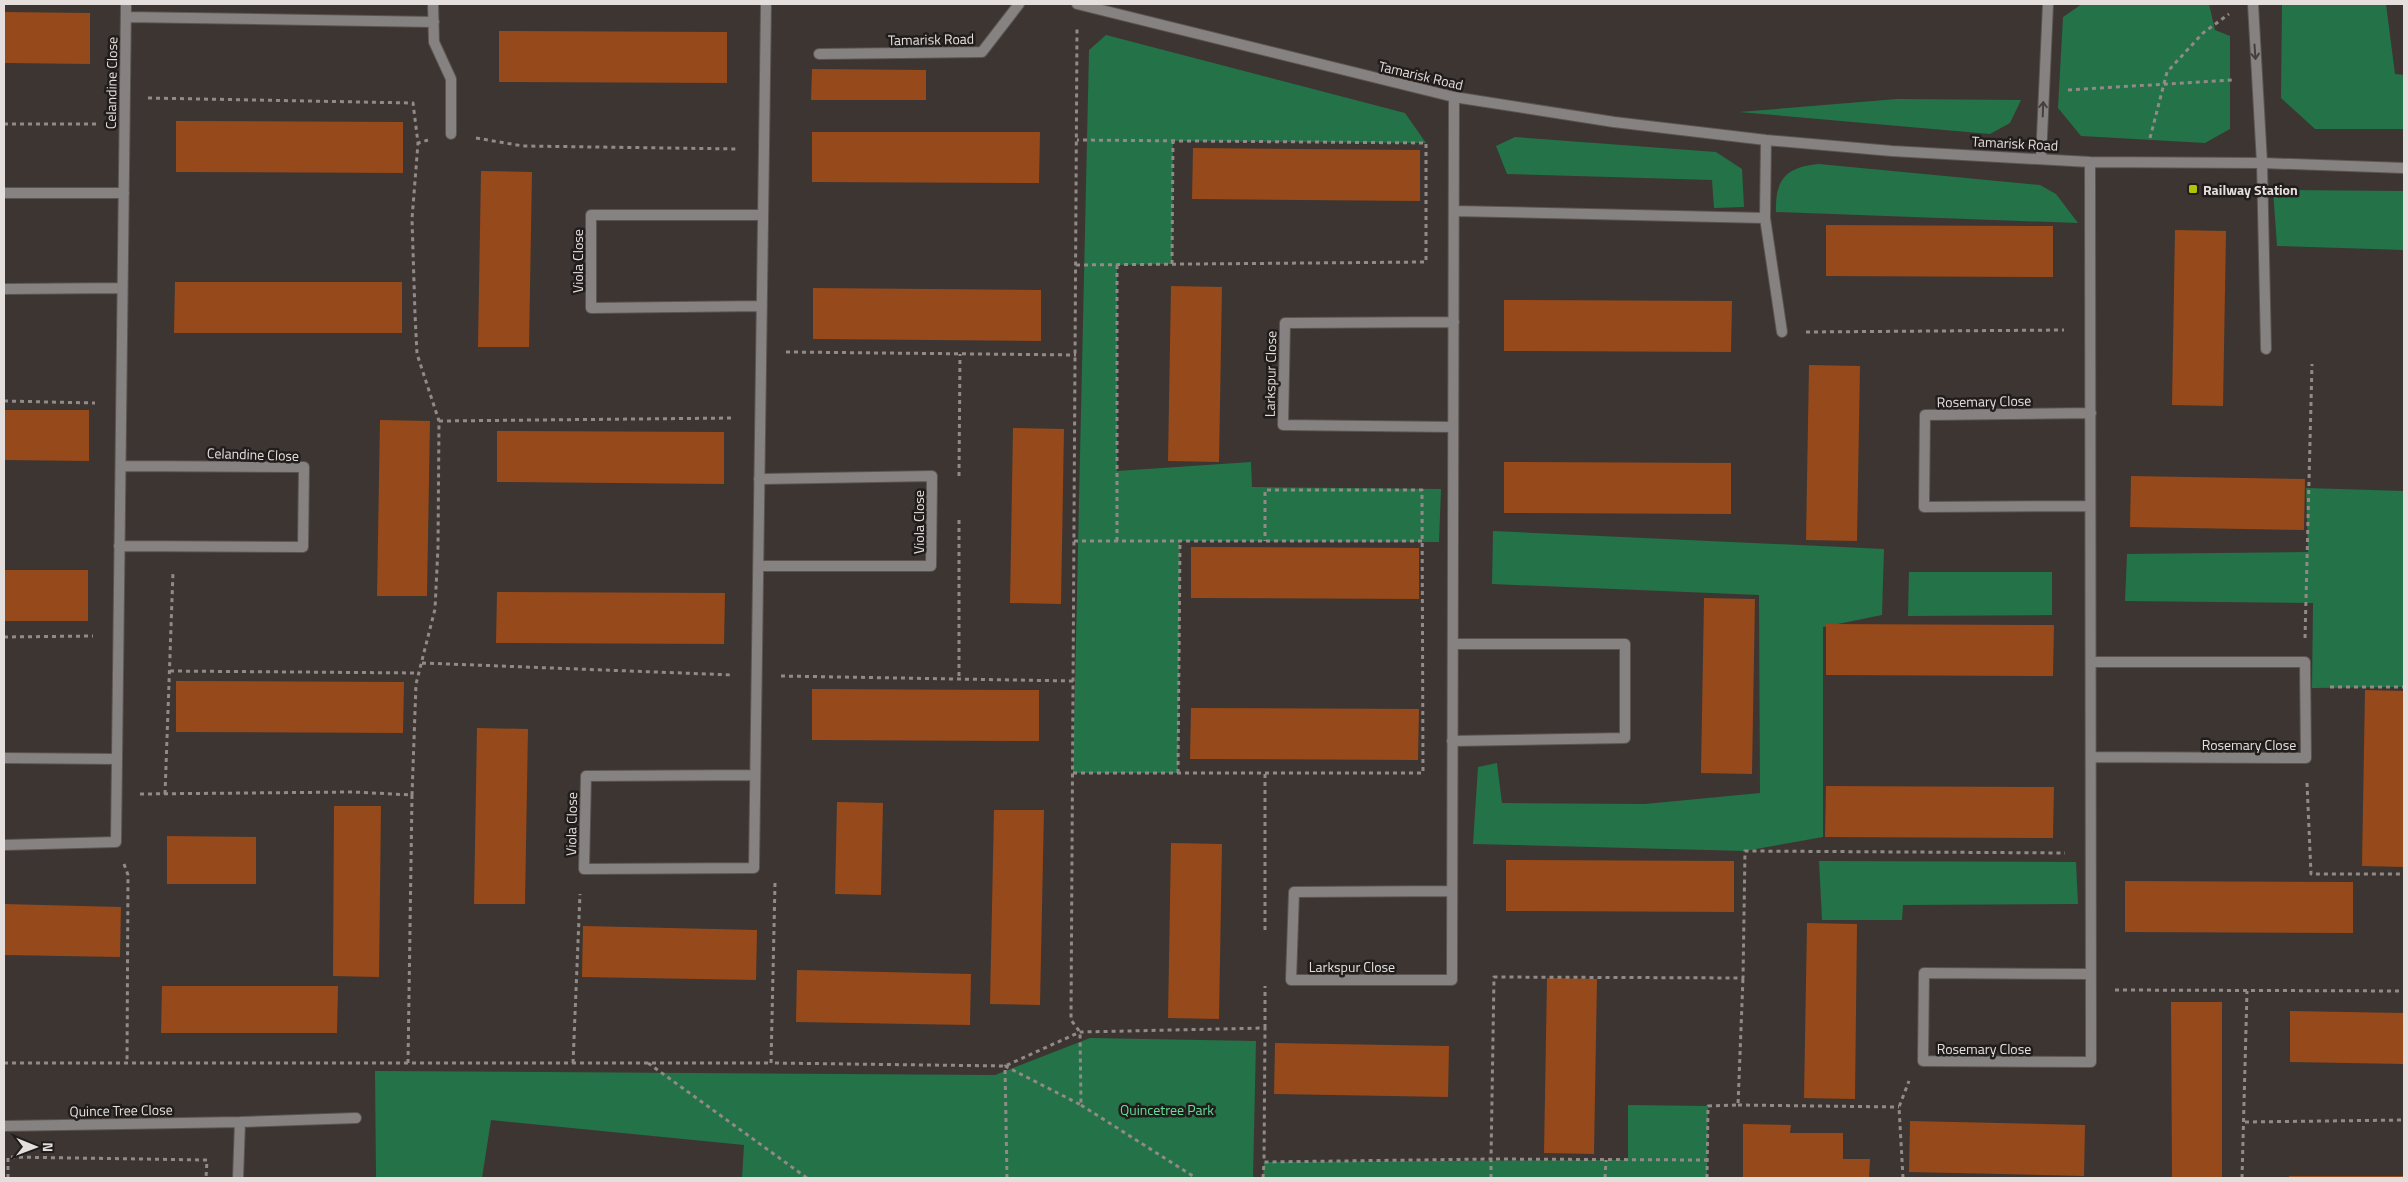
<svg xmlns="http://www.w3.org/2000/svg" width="2408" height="1182" font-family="'Titillium Web',sans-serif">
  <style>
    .green { fill: #247248 }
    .building { fill: #96491a }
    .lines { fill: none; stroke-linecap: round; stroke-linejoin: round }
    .service-casing { stroke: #5b5450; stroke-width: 12 }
    .minor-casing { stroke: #5b5450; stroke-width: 12 }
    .path { stroke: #918a87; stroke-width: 3; stroke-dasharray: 4 4; stroke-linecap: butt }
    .service { stroke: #878282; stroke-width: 10 }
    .minor { stroke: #878282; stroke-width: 10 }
    .oneway { stroke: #454040 }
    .poi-dot { fill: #b0c501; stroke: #211d1c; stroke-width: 2 }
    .labels { text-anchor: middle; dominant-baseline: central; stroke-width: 5; stroke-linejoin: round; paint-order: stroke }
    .street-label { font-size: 14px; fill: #e4dfdc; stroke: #211d1c }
    .poi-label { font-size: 14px; font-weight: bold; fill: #e4dfdc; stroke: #211d1c; text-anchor: start }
    .park-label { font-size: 14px; fill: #65df9a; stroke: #211d1c }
  </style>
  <rect width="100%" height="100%" fill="#3d3531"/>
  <!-- green -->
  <path class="green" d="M2082,4H2209L2215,30L2230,36V129L2205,143L2081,136L2058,108L2063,17Z
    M2282,4H2386L2395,74L2404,75V129H2315L2281,98Z
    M1106,35L1405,113L1426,143L1173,141L1172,264L1117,265V471L1251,462L1252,487L1441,489L1439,542L1180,541L1178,773H1073L1089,50Z
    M1897,99L2021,100L2010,123L1990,134L1739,112Z
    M1515,137L1716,152L1742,169L1744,207L1714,208L1712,180L1507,174L1496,146Z
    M1819,164L2040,185L2056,194L2078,223L1776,212C1775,178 1787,167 1819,164Z
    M2273,190L2404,191V250L2277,246Z
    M2306,488L2404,491V687L2312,688L2313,603L2125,601L2127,554L2308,552Z
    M1493,531L1884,549L1882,615L1823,627V837L1745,851L1473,844L1478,767L1497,763L1502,803L1645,804L1760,793L1759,595L1492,584Z
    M1909,572H2052V615L1908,616Z
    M1819,861L2076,862L2078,904L1903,905L1902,920H1822Z
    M1090,1038L1256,1041L1253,1178H742L744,1145L491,1120L482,1178H376L375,1071L995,1075Z
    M1628,1105L1708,1106L1707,1178H1263L1264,1162L1628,1160Z"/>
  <!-- building -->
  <path class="building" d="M4,12L90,13V64L4,63Z
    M499,31L727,32V83L499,82Z
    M812,69L926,70V100H811Z
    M176,121L403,122V173L176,172Z
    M812,132H1040L1039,183L812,182Z
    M1193,148L1420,150V201L1192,199Z
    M481,171L532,172L529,347H478Z
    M1826,225L2053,226V277L1826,276Z
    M2175,230L2226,231L2223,406L2172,405Z
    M175,282H402V333H174Z
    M1171,286L1222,287L1219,462L1168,461Z
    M813,288L1041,290V341L813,339Z
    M1504,300L1732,301L1731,352L1504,351Z
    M1809,365L1860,366L1857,541L1806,540Z
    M4,410H89V461L4,460Z
    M380,420L430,421L427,596H377Z
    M1013,428L1064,429L1061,604L1010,603Z
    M497,431L724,432V484L497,482Z
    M1504,462L1731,463V514L1504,513Z
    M2131,476L2305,479L2304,530L2130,527Z
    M1191,547L1419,548V599L1191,598Z
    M4,570H88V621H4Z
    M497,592L725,593L724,644L496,643Z
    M1704,598L1755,599L1752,774L1701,773Z
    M1826,624L2054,625L2053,676L1826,675Z
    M176,681L404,682L403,733L176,732Z
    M812,689L1039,690V741L812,740Z
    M2365,690L2404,691V867L2362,866Z
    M1191,708L1419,709L1418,760L1190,759Z
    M477,728L528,729L525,904H474Z
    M1826,786L2054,787L2053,838L1825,837Z
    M837,802L883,803L881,895L835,894Z
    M334,806H381L379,977L333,976Z
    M994,810H1044L1040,1005L990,1004Z
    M167,836L256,837V884H167Z
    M1171,843L1222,844L1219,1019L1168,1018Z
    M1506,860L1734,861V912L1506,911Z
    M2125,881L2353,882V933L2125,932Z
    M4,904L121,907L120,957L4,955Z
    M1807,923L1857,924L1855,1099L1804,1098Z
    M583,926L757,930L756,980L582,977Z
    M797,970L971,974L970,1025L796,1022Z
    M1547,978L1597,979L1594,1154L1544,1153Z
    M162,986H338L337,1033H161Z
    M2171,1002H2222V1178H2172Z
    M2290,1011L2404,1013V1064L2290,1062Z
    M1275,1043L1449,1046L1448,1097L1274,1094Z
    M1910,1121L2085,1125L2084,1176L1909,1172Z
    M1743,1124L1791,1125L1790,1133H1843V1159H1870L1869,1178H1743Z
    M2289,1176H2404V1178H2289Z"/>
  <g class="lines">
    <defs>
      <path id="service" d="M2253,4L2262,163
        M2041,158L2048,4"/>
      <path id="minor" d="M433,4L434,42L451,79V134
        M1077,4L1454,97L1614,122L1766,140L1892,151L2090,162L2262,163L2404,168
        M126,17L434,22
        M819,54L982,52L1019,4
        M1766,140L1765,218L1782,332
        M2090,162L2091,1062L1923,1061L1924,973L2091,974
        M2262,163L2266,349
        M4,193H124
        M1454,211L1765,218
        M4,289L122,288
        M762,306L591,308V215H763
        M1453,427L1283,425L1285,323L1454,322
        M2090,506L1924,507L1925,415L2091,413
        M119,546L303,547L304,467L121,466
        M758,566H931L932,476L759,479
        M2091,662H2305L2306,758L2091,757
        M1452,741L1625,738V644H1453
        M4,758L117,759
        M755,775L586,776L584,869L754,868L766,4
        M4,845L116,842L126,4
        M1452,891L1294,892L1291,980H1452C1453,685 1454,391 1454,97
        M240,1122L356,1118
        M4,1126L240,1122L238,1178"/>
    </defs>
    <!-- service casing -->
    <use href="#service" class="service-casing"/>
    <!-- minor casing -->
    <use href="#minor" class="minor-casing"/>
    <!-- path -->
    <path class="path" d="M2068,90L2232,80
      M148,98L413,103L418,143L428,140
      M4,124H99
      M476,138L523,146L739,149
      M2150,138L2167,72L2203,33L2229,14
      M1172,264L1173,141
      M1076,265L1426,262V143L1077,140
      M1806,332L2064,330
      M786,352L1076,355
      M4,401L95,403
      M439,421L735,418
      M959,476L960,354
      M959,520V679
      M1074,541H1422
      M1117,541V265
      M4,637L93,636
      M2305,638L2312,364
      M422,663L733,675
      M170,671L419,673
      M781,676L1073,681
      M2330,687H2404
      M1073,773H1423L1422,490H1265V541
      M1178,773L1180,541
      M2307,783L2311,874H2404
      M140,794L353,792L412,795L416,684L435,609L438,547L439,421L417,354L415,314L412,219L418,143
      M165,794L173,572
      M124,864L128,875L127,1063
      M775,883L771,1063L1005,1066L1080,1032L1265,1028L1264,1162L1491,1159L1494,977L1743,978L1745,851L2065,853
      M1265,930V773
      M2115,990L2404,991
      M1265,1028V986
      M4,1063H771
      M408,1063L412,795
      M573,1063L580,894
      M648,1063L807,1178
      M1081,1105L1196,1178
      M1738,1105L1899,1107
      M2245,1122L2404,1120
      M8,1178V1157L207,1160L206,1178
      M1007,1178L1005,1066L1081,1105L1080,1032L1071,1020L1077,29
      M1263,1178L1264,1162
      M1491,1178V1159L1707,1160
      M1605,1178L1606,1160
      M1707,1178L1708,1106L1738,1105L1743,978
      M1903,1178L1899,1107L1909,1081
      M2242,1178L2247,991"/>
    <!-- service -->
    <use href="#service" class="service"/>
    <!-- minor -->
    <use href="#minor" class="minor"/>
  </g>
  <!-- one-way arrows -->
  <defs><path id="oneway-shaft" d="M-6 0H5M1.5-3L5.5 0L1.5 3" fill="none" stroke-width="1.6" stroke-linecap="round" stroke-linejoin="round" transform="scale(1.25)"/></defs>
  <g class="oneway">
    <use href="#oneway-shaft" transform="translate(2255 52) rotate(86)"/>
    <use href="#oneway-shaft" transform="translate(2043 109) rotate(-88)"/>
  </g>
  <!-- markers -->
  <rect class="poi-dot" x="2188" y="184" width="10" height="10" rx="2.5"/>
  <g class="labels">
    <!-- street labels -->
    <g class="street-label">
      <text transform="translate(931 39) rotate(-1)">Tamarisk Road</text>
      <text transform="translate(1421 75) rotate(13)">Tamarisk Road</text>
      <text transform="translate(111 83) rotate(-89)">Celandine Close</text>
      <text transform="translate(2015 143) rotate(3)">Tamarisk Road</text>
      <text transform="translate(577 261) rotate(-90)">Viola Close</text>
      <text transform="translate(1270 374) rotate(-89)">Larkspur Close</text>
      <text transform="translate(1984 401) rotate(-1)">Rosemary Close</text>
      <text transform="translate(253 454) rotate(2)">Celandine Close</text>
      <text transform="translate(918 522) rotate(-90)">Viola Close</text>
      <text x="2249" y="744">Rosemary Close</text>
      <text transform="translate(571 824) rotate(-89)">Viola Close</text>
      <text x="1352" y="966">Larkspur Close</text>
      <text x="1984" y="1048">Rosemary Close</text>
      <text transform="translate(121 1110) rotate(-1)">Quince Tree Close</text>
    </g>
    <!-- poi labels -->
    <g class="poi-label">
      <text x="2203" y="189">Railway Station</text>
    </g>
    <!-- park labels -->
    <g class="park-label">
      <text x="1167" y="1109">Quincetree Park</text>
    </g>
  </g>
  <!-- border -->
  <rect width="2408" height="1182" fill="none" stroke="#e4dfdc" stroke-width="10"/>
  <!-- north arrow -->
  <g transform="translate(35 1147) rotate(91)" stroke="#211d1c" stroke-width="4" paint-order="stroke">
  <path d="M0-4L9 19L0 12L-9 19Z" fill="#e4dfdc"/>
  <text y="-8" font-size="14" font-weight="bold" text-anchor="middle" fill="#e4dfdc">N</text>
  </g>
</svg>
